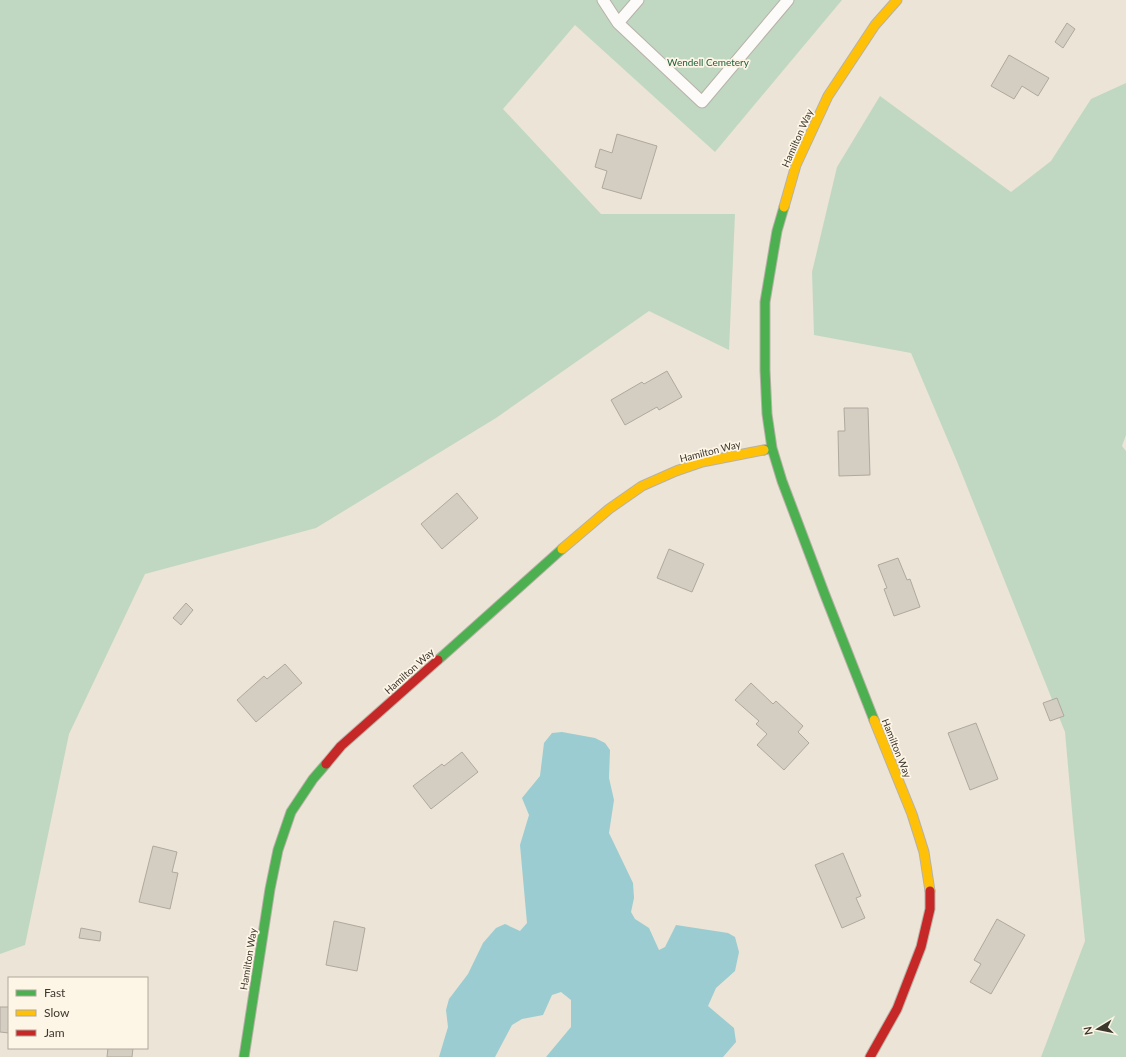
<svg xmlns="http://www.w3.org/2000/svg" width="1126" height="1057" font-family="Lato,sans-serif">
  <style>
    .green { fill: #c0d8c1 }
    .water { fill: #9accd1 }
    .building { fill: #d4cdc2; stroke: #afa89d }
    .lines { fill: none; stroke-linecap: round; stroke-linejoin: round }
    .lane-casing { stroke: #b7b1a7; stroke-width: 13 }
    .fast-casing { stroke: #b7b1a7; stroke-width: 11 }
    .slow-casing { stroke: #b7b1a7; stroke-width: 11 }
    .jam-casing { stroke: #b7b1a7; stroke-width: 11 }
    .lane { stroke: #fcfbf9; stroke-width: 11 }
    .fast { stroke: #4caf50; stroke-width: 9 }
    .slow { stroke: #ffc107; stroke-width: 9 }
    .jam { stroke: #c62828; stroke-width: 9 }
    .labels { text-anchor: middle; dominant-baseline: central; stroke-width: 3.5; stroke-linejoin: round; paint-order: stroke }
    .park-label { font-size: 10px; fill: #1b5d3c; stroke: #fdf5e6 }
    .street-label { font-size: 10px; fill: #3d382e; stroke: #fdf5e6 }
  </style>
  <rect width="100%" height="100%" fill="#ece4d6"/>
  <!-- green -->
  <path class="green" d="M0,0H842L715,152L575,25L503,109L601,214H735L729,350L649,311L496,418L316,528L145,574L69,734L25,945L0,954Z
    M1126,83V435L1122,446L1126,451V1057H1041L1085,941L1073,822L1065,732L958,464L911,353L814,335L812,272L837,167L880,96L1011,192L1051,161L1091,99Z"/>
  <!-- water -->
  <path class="water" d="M562,732L595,738L605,743L610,750L609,778L614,800L609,833L633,883L634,898L631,912L635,919L649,928L659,950L665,947L676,925L728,933L735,937L739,952L735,971L716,988L708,1006L734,1028L736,1042L723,1057H546L571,1027V1000L561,992L552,995L543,1015L522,1019L512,1025L495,1057H439L448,1027L446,1010L449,999L468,974L483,943L496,928L505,924L520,931L527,923L520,845L529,815L522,798L540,776L544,743L552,733Z"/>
  <!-- building -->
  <path class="building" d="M1067,23L1075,29L1063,48L1055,42Z
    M1009,55L1049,78L1038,96L1022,86L1014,99L991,86Z
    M617,134L657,146L641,199L602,188L607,171L595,167L600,149L612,153Z
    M667,371L682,397L659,410L657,407L625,425L611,400L642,382L644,384Z
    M844,408H868L870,475L839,476L838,431H845Z
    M457,493L478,518L442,549L421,524Z
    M669,549L704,564L692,592L657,578Z
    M898,558L907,580L910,579L920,607L894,616L884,589L887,588L878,565Z
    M186,603L193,610L181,625L173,618Z
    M285,664L302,683L256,722L237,700L264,676L267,679Z
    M751,683L773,704L776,701L803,726L798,732L809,743L784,770L757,745L767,734L756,724L759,721L735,700Z
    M1057,698L1064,716L1050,721L1043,703Z
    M976,723L998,779L970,790L948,733Z
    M462,752L478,772L431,809L413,786L442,764L444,766Z
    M153,846L177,852L172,872L178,873L170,909L139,902Z
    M843,853L861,896L856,898L865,918L842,928L815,865Z
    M997,919L1025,935L991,994L970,982L981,964L974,960Z
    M334,921L365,928L357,971L326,965Z
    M81,928L101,932L100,941L79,938Z
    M0,1007H9V1033L0,1032Z
    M108,1048H133L132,1057H107Z"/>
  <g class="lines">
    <defs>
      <path id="lane" d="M603,0L618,23L638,0
        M618,23L702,102L788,0"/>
      <path id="fast" d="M772,448L782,481L825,595L874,720
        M764,450L772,448L767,414L765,370V302L777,231L784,207
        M438,660L562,549
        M244,1057L270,889L278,850L291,812L313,779L326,764"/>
      <path id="slow" d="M784,207L796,165L828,96L875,25L897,0
        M562,549L609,509L642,486L676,471L702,462L764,450
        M874,720L912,814L924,852L930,891"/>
      <path id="jam" d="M326,764L341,746L438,660
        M870,1057L897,1009L921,947L930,909V891"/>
    </defs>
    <!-- lane casing -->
    <use href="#lane" class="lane-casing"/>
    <!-- fast casing -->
    <use href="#fast" class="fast-casing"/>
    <!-- slow casing -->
    <use href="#slow" class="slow-casing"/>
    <!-- jam casing -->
    <use href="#jam" class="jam-casing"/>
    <!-- lane -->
    <use href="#lane" class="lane"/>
    <!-- fast -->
    <use href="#fast" class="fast"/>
    <!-- slow -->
    <use href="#slow" class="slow"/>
    <!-- jam -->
    <use href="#jam" class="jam"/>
  </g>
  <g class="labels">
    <!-- park labels -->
    <g class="park-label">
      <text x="708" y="62">Wendell Cemetery</text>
    </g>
    <!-- street labels -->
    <g class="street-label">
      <text transform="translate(797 138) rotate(-66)">Hamilton Way</text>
      <text transform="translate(710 451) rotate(-14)">Hamilton Way</text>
      <text transform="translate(409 671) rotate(-42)">Hamilton Way</text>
      <text transform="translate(897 748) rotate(68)">Hamilton Way</text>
      <text transform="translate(248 959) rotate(-81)">Hamilton Way</text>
    </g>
  </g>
  <!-- legend -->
  <rect x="8" y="977" width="140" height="72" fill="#fdf5e6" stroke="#b0a99c"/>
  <rect x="16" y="990" width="20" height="6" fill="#4caf50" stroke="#b0a99c"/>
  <text x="44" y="997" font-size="12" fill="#3d382e">Fast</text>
  <rect x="16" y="1010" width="20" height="6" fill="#ffc107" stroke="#b0a99c"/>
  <text x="44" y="1017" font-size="12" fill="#3d382e">Slow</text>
  <rect x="16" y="1030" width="20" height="6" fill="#c62828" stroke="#b0a99c"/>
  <text x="44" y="1037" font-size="12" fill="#3d382e">Jam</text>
  <!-- north arrow -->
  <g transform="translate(1098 1029) rotate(260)" stroke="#fdf5e6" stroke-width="3" paint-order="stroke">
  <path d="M0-3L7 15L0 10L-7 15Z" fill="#3d382e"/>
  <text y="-6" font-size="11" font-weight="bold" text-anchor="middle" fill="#3d382e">N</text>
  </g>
</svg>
